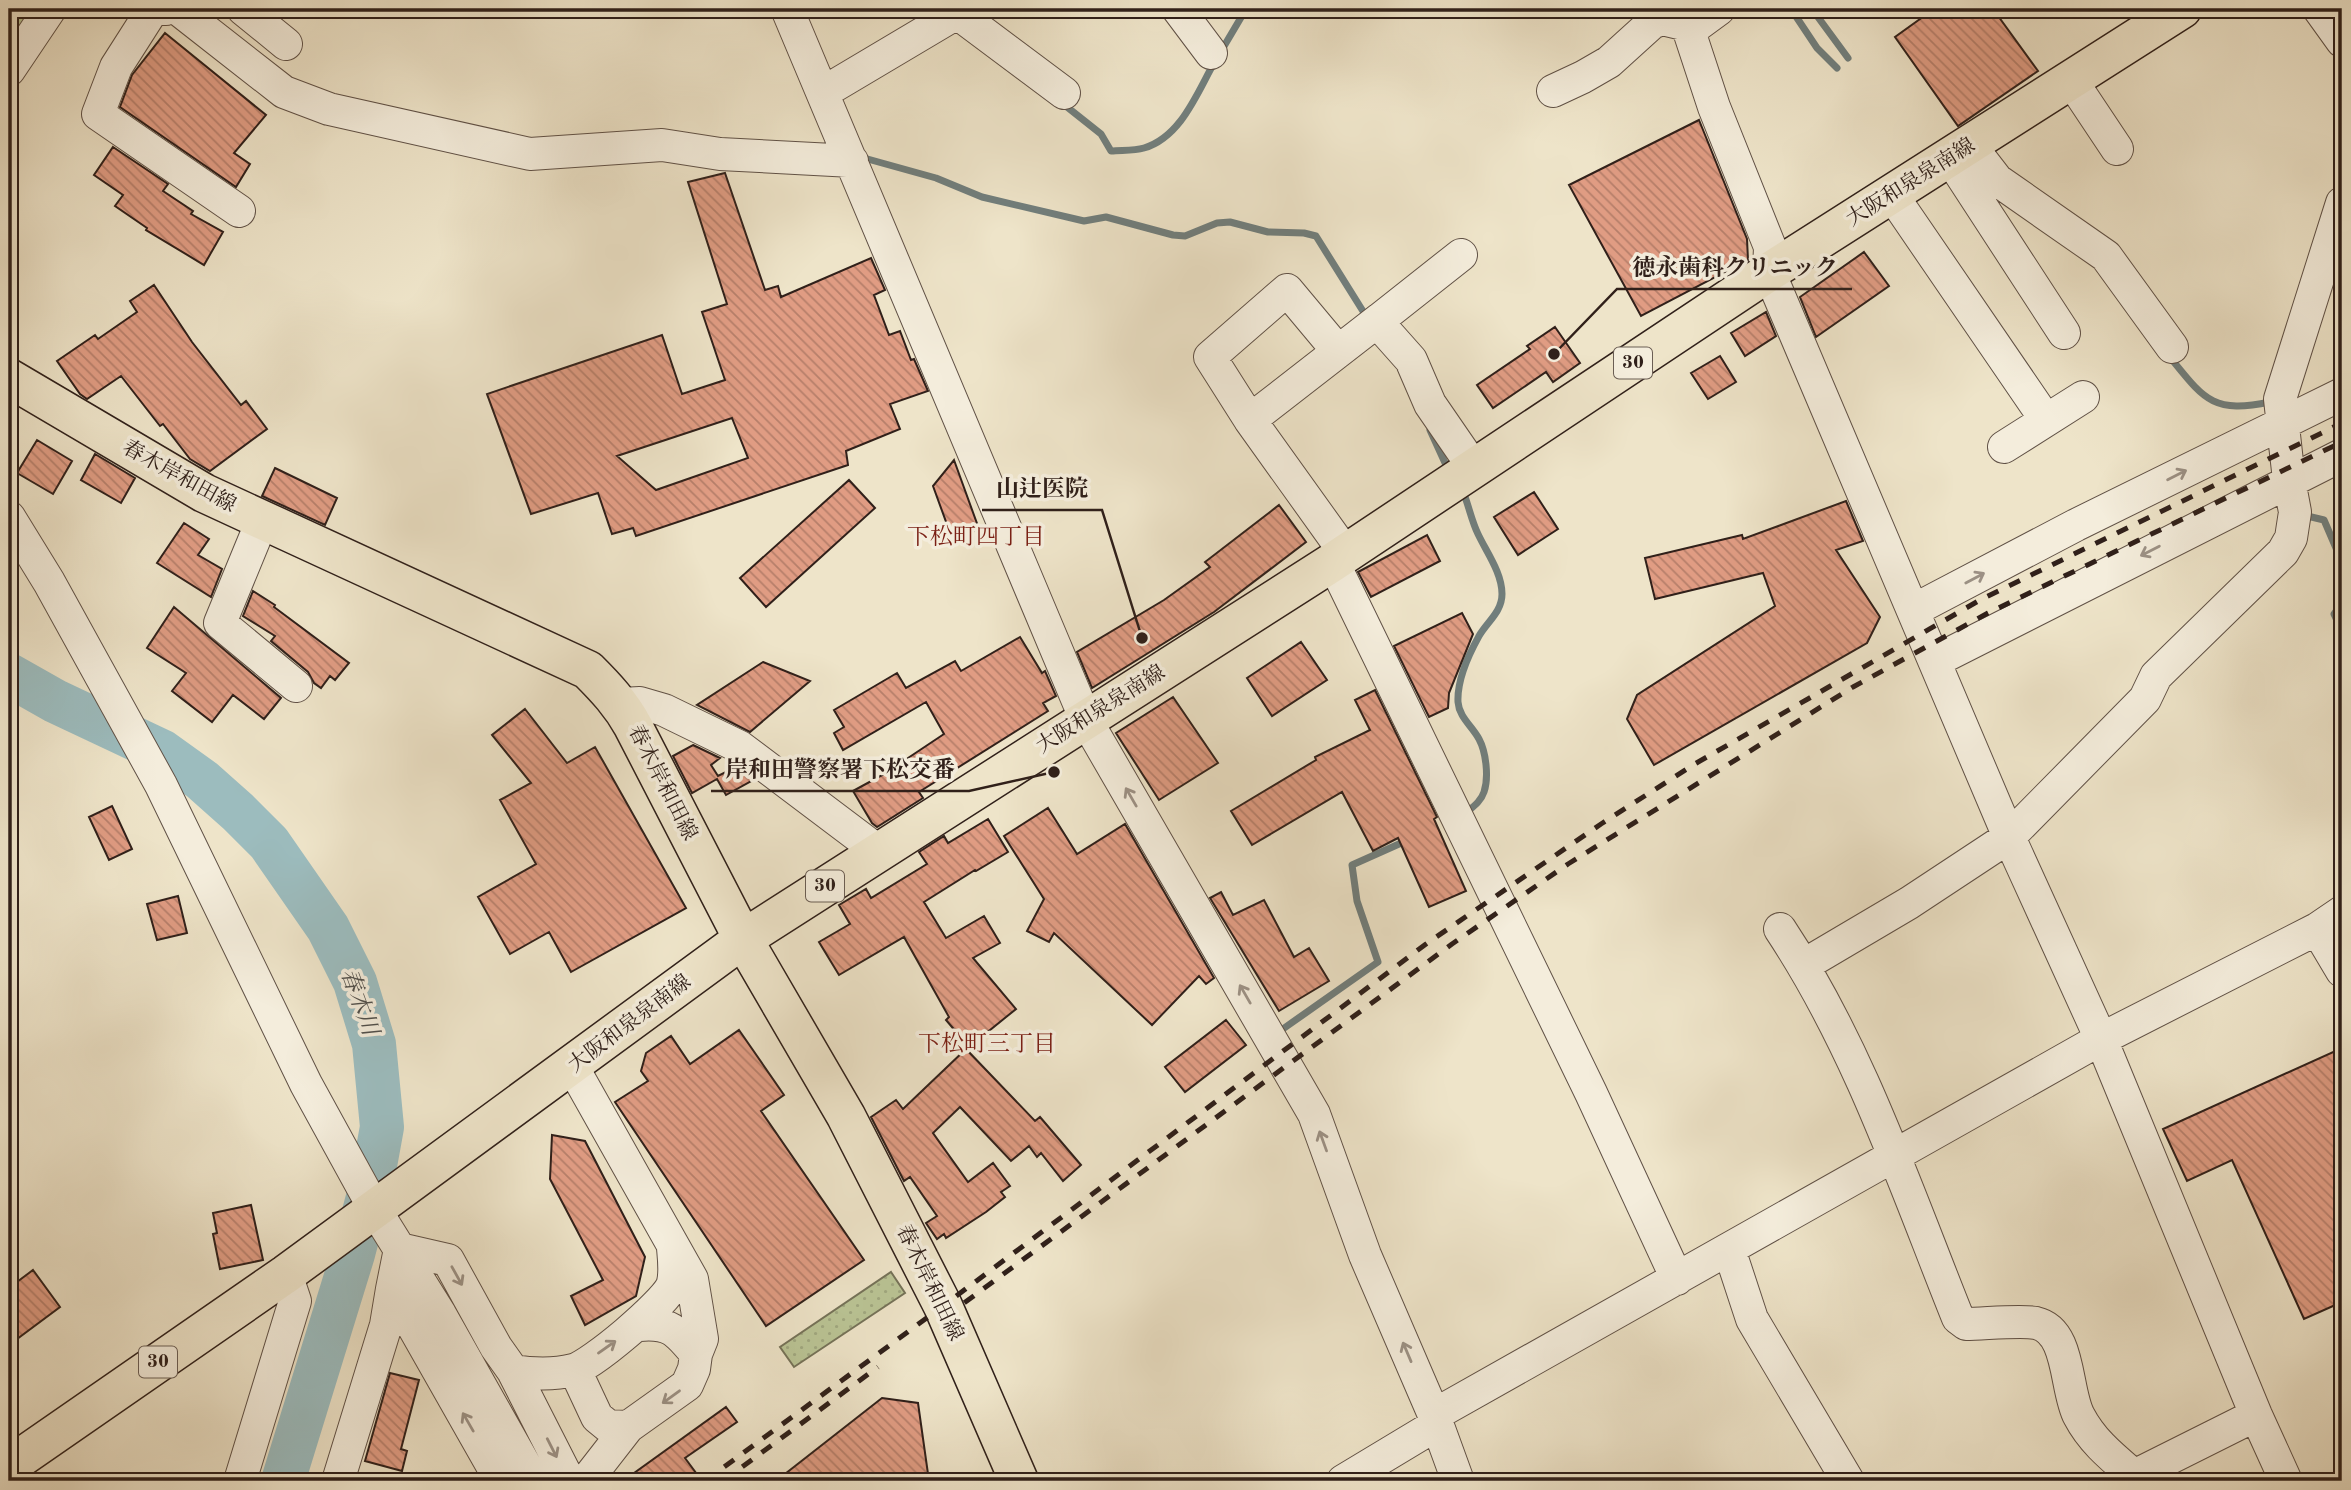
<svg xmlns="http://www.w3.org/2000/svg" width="2351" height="1490" font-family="'Old Standard TT','Noto Serif JP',serif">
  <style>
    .park { fill: url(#park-dots); stroke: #757258; stroke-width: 2 }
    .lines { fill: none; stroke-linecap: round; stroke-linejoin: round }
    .stream { stroke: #717e7c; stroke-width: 7 }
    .river { stroke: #9cbcbe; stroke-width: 44 }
    .building { fill: url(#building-back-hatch); stroke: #30201a; stroke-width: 2; fill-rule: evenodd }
    .minor-casing { stroke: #605146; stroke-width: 34 }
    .major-casing { stroke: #30201a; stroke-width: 41 }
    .minor { stroke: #f4eddc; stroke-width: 32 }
    .major { stroke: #eee4c9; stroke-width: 38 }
    .rail { stroke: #30201a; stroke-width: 5; stroke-dasharray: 12 12; stroke-linecap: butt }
    .oneway { stroke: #9c9185 }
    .labels { text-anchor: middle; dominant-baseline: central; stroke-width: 7; stroke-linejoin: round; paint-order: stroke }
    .shield { fill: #f4eddc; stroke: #6b5e54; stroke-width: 2 }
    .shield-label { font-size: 19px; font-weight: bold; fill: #30201a }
    .street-label { font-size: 21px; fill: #30201a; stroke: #f4eddc }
    .neighbourhood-label { font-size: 23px; fill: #7a1f14; stroke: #f4eddc }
    .water-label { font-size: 23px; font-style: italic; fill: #504f4b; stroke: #f4eddc }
    .leader { fill: none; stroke: #30201a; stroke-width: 2.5 }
    .callout-dot { fill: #30201a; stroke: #f4eddc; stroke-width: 2.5 }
    .callout-label { font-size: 23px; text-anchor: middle; font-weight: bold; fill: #30201a; stroke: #f4eddc; stroke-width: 7; stroke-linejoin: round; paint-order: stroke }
  </style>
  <defs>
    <pattern id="park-dots" width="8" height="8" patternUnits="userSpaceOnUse" patternTransform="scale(1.75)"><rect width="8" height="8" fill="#bac495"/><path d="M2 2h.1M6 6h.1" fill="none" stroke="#a0a880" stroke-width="1.8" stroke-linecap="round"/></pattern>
    <pattern id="building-back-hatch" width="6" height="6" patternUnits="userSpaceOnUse" patternTransform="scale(1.75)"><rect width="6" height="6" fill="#e09c83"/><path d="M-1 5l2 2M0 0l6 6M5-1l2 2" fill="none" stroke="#b67f6a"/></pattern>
  </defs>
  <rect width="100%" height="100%" fill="#eee4c9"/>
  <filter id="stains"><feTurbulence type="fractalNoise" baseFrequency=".00286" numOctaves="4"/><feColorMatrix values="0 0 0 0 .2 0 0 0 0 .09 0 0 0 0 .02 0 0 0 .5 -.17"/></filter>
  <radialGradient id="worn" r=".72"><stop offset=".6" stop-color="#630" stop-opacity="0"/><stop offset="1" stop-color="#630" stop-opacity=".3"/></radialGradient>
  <!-- park -->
  <path class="park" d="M9,9H37L9,54Z
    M891,1272L905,1293L794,1367L780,1347Z"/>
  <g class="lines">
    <!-- stream -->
    <path class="stream" d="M1791,9L1817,48L1837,68
      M1812,9L1848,58
      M1220,53L1246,9
      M1062,103L1101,134L1111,151C1122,150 1134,151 1144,148C1181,137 1197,93 1214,63
      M864,158L936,178L982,197L1084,221L1106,217L1173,235L1185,236L1217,223L1230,222L1268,232L1304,233L1316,236L1366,316
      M2169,356C2204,399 2212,414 2270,402
      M1430,430L1446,465
      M1464,494C1469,507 1472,522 1478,534C1487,553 1502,573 1502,594C1502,612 1487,622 1479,636C1469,654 1457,680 1458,702C1459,717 1472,726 1479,739C1486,752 1489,777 1484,792C1481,801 1474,806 1467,812
      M2303,515L2324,520L2339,555L2342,569
      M2342,603L2334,614L2342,631
      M1280,1031L1378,962L1357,901L1352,865L1408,840"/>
    <!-- river -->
    <path class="river" d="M9,675L55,701L163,752L202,780L238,812L269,843L328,928L355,982L374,1044L382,1127L372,1182L353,1254L283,1481"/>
  </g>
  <!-- building -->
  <path class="building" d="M1934,9H1993L2038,71L1958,126L1895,37Z
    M165,33L266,115L234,153L250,164L236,187L120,107L132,75Z
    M1699,120L1747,239L1748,260L1641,316L1569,185Z
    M113,147L168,184L163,191L193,211L191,214L223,232L204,265L146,230L147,228L115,206L123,195L94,175Z
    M725,173L765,290L778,286L781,297L871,258L885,290L874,295L889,335L900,331L911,360L914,359L928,391L890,404L900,429L846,451L848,465L636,536L633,528L612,534L598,493L531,514L487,394L662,335L682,394L725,380L702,312L727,304L688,182ZM732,418L748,458L656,490L617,456Z
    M1864,252L1889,286L1816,337L1800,297Z
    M154,285L192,342L241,405L246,401L267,429L210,471L190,459L163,424L160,426L121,376L87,399L80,394L57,361L95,335L98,339L137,312L130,301Z
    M1766,312L1776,336L1745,356L1731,333Z
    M1555,327L1580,363L1553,382L1546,372L1493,408L1477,385L1530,349L1527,346Z
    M1720,356L1736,382L1708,399L1691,373Z
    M37,440L72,461L53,494L17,473Z
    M95,454L135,478L121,503L81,480Z
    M954,460L979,529L953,541L933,486Z
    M275,468L337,498L325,525L262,496Z
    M849,480L875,508L766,607L740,578Z
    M1534,492L1558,529L1518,555L1494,517Z
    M1846,501L1863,541L1836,550L1880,617L1867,643L1654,765L1627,719L1637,695L1775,606L1763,573L1655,599L1645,558L1742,535L1743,539Z
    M1279,505L1306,542L1214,612L1092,688L1077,652L1164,600L1210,567L1205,562Z
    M184,523L209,539L198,555L222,569L211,597L157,563Z
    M1427,535L1440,561L1371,597L1358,572Z
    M253,591L275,605L274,607L349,663L335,680L330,676L321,688L314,683L308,672L271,641L275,636L243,616Z
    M174,607L281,698L264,719L233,695L212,722L172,691L186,673L147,648Z
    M1462,613L1473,634L1449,693L1448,708L1429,717L1394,646Z
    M1020,637L1042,673L1045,671L1056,696L1043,703L1048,711L919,792L923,798L877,827L872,823L853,791L906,762L905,760L944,734L926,702L843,750L834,733L844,727L834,710L897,673L906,688L955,661L961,671Z
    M1301,642L1327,680L1272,716L1247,678Z
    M763,662L810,681L750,732L697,705Z
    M1375,690L1437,817L1434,819L1466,891L1429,907L1398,838L1373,851L1342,792L1252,845L1231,811L1316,760L1315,757L1370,730L1355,700Z
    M1173,697L1218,763L1159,800L1116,733Z
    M525,709L567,763L595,747L686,908L571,972L549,932L510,954L478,897L536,864L500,800L531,783L492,735Z
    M693,745L720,758L711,765L718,776L736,767L753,780L726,795L717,779L692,793L673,756Z
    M112,806L132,849L109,860L89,817Z
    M1048,808L1077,854L1125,824L1214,978L1206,984L1199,976L1152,1025L1054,933L1049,942L1027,931L1044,899L1004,836Z
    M988,819L1008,852L976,871L975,870L924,902L946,938L984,916L1000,943L973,958L1016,1009L969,1047L946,1020L949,1017L904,937L839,975L819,942L850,924L839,905L866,889L871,898L927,864L919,852L944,836L948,843Z
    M1221,892L1233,915L1264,900L1294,957L1309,948L1329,981L1279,1011L1210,898Z
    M178,896L187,933L157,940L147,904Z
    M1226,1020L1246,1045L1185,1092L1165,1067Z
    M739,1030L784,1095L761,1111L864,1260L766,1326L615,1102L648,1081L641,1071L646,1053L671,1036L690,1064Z
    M2342,1048V1302L2304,1319L2232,1160L2187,1181L2163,1129Z
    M966,1049L1035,1121L1040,1117L1081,1165L1063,1181L1041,1153L1037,1157L1029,1146L1011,1161L960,1107L933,1133L968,1182L993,1163L1010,1186L1001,1192L1005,1197L986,1212L946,1238L944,1234L937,1239L926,1223L937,1216L910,1177L904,1181L871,1117L896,1100L903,1109Z
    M552,1135L585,1141L645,1257L636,1296L585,1325L571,1296L603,1280L550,1179Z
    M251,1205L263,1260L220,1269L213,1234L217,1233L213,1213Z
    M33,1270L60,1307L9,1345V1288Z
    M390,1373L419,1380L401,1449L407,1451L402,1471L365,1461Z
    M882,1398L918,1403L929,1481H776Z
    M726,1407L737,1422L685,1458L702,1481H623Z"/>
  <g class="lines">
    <defs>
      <path id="minor" d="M166,9H153L116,67L98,114L239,211
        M178,9L284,92L329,109L530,154L662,145L720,154L852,161
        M243,9L286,44
        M787,9L1086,720L1314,1114L1365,1255L1434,1415L1458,1481
        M1178,9L1211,53
        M2319,9L2342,41
        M1689,31L1719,9
        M9,70L50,9
        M2071,80L2117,149
        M1553,91L1583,77L1609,62L1652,23L1662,19L1683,24L1689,31L1714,107L1770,247L1769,272L2009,837L2101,1039L2256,1415L2286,1481
        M824,92L957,13L1064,93
        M1970,145L1997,180L2106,256L2172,347
        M1950,158L2064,333
        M1892,195L2046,420
        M1461,255L1380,319L1387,333L1411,360L1430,404L1474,468
        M1338,351L1287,290L1210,357L1250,420L1346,554
        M1250,420L1380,319
        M2004,447L2083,397
        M9,517L49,582L161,785L306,1084L374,1208L440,1314L534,1481
        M262,521L220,623L296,686
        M1333,562L1591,1093L1677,1279
        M1914,610L2076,525L2342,394
        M1935,661L2342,455
        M621,704L640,703L664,710L740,747L878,851
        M1780,929C1859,1048 1905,1186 1958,1318L1966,1324C1983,1324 2021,1320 2036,1323C2071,1331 2065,1390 2079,1416C2092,1441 2112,1457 2133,1475
        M2317,929L2342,971
        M1804,965L1909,903L2009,837L2145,699L2156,676L2283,552L2291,538L2295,512L2289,480L2280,399L2342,203
        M572,1066L692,1279L702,1339L696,1354L694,1369L687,1385L628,1427L586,1481
        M400,1249L448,1260L496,1347L513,1371L569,1481
        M400,1249L392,1289L501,1481
        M1729,1249L1752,1319L1848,1481
        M639,1325C670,1322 677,1331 696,1354
        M575,1370L597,1417L608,1426L628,1427
        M513,1371C533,1374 553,1375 573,1370C592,1365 664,1304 672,1286C676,1275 674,1259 673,1248
        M1434,1415L2101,1039L2317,929L2342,912
        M240,1481L295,1301L286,1274
        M338,1481L386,1325L392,1289
        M1343,1481L1436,1425
        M2124,1481L2256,1415"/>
      <path id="major" d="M9,378L204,493L588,670C606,688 621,704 633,726L743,939L846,1116L943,1306L1019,1481
        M9,1466L286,1274L743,939L1333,562L1769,272L2182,9"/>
    </defs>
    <!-- minor casing -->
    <use href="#minor" class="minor-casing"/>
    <!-- major casing -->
    <use href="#major" class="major-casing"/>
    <!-- minor -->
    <use href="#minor" class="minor"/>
    <!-- major -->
    <use href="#major" class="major"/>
    <!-- rail -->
    <path class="rail" d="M945,1317L1452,944L1568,864L1853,687L1988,613L2342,442
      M705,1481L943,1306L1426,944L1601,824L1693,765L1980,600L2342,423
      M723,1481L878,1367"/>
  </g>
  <!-- one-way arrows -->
  <defs><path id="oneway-shaft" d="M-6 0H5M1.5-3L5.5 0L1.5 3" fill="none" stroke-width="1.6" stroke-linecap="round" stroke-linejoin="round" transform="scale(1.75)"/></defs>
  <g class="oneway">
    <use href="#oneway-shaft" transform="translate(2177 475) rotate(-27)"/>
    <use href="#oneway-shaft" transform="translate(2150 551) rotate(153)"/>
    <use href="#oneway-shaft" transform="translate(1975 578) rotate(-28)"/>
    <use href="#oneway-shaft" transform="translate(1131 797) rotate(-120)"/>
    <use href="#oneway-shaft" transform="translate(1245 994) rotate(-120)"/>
    <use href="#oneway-shaft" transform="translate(1323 1141) rotate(-110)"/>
    <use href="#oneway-shaft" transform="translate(457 1276) rotate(61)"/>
    <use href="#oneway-shaft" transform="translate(607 1347) rotate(-35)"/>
    <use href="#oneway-shaft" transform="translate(1407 1352) rotate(-113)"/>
    <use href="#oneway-shaft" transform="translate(671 1397) rotate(144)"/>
    <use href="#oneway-shaft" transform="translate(468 1422) rotate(-120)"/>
    <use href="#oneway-shaft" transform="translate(552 1448) rotate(63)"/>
  </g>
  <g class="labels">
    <!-- shield labels -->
    <g class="shield">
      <rect x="1614" y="347.5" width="38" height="31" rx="5"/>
      <rect x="806" y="870.5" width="38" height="31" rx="5"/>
      <rect x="139" y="1346.5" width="38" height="31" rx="5"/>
    </g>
    <g class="shield-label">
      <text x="1633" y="363">30</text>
      <text x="825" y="886">30</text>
      <text x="158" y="1362">30</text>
    </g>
    <!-- street labels -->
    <g class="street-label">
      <text transform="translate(1911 183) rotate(-32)">大阪和泉泉南線</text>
      <text transform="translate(179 477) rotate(29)">春木岸和田線</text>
      <text transform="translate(1101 710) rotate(-32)">大阪和泉泉南線</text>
      <text transform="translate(662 783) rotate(63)">春木岸和田線</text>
      <text transform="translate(630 1024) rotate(-37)">大阪和泉泉南線</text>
      <text transform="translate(929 1283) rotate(64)">春木岸和田線</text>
    </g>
    <!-- neighbourhood labels -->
    <g class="neighbourhood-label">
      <text x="976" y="537">下松町四丁目</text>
      <text x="987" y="1044">下松町三丁目</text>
    </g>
    <!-- water labels -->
    <g class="water-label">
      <text transform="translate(359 1002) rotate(70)">春木川</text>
    </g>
  </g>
  <!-- callouts -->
  <path class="leader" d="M1554 354L1617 289H1852M1142 638L1102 510H982M1054 772L969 791H711"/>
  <g class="callout-dot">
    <circle cx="1554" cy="354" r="7"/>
    <circle cx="1142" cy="638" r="7"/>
    <circle cx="1054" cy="772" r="7"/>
  </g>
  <g class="callout-label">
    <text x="1735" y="275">徳永歯科クリニック</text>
    <text x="1042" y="496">山辻医院</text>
    <text x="840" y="777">岸和田警察署下松交番</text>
  </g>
  <!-- margin -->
  <rect width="2351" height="1490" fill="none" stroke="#eee4c9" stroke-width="35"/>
  <rect x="10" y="10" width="2330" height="1469" fill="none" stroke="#30201a" stroke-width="3.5"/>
  <rect x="18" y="18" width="2316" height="1455" fill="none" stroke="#30201a" stroke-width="2"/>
  <rect width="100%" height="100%" filter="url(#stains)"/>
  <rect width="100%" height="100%" fill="url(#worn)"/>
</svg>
